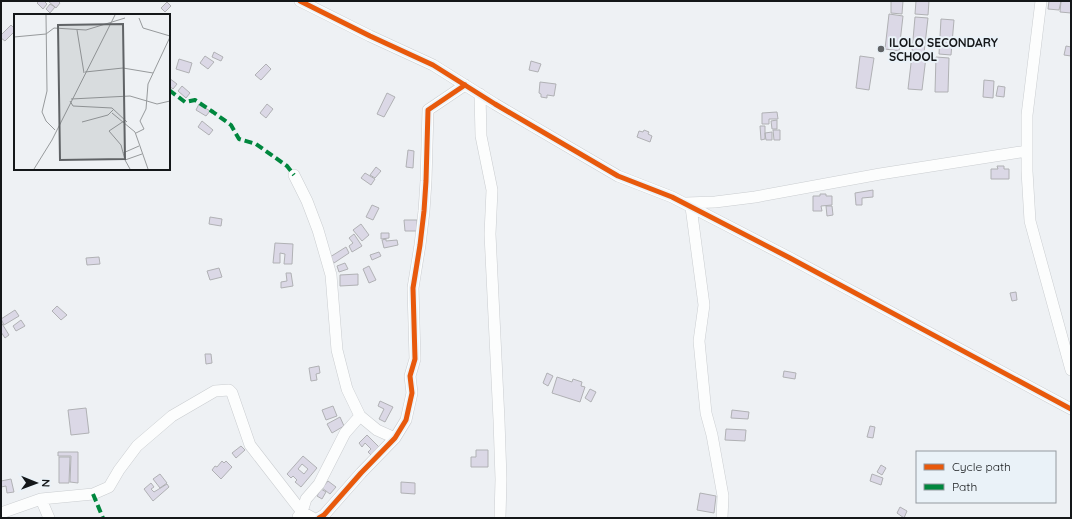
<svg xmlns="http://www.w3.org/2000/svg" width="1072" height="519" font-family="Quicksand,sans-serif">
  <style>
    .building { fill: #dbd8e6; stroke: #b0b1b4; fill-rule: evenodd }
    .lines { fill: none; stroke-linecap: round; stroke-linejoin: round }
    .minor-casing { stroke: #cacdd0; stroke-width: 12 }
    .minor { stroke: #fcfdfd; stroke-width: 11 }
    .quiet { stroke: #00873e; stroke-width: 4; stroke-dasharray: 8 4; stroke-linecap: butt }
    .cycleway-casing { stroke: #eaf2f8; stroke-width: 8 }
    .cycleway { stroke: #e8590c; stroke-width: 5 }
    .poi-dot { fill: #606366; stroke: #eaf2f8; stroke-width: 1.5 }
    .labels { text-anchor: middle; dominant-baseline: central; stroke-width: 4; stroke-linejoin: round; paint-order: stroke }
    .poi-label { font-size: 12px; font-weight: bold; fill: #141719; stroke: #eaf2f8; text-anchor: start }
    .inset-road { fill: none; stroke: #979a9c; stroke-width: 1 }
    .view { fill: #606366; fill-opacity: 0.15; stroke: #606366; stroke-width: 2 }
    .inset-edge { fill: none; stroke: #141719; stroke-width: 2 }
  </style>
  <rect width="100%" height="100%" fill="#eef1f4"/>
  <!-- building -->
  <path class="building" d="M39,1H44L47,4L43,9L37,3Z
    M48,1H58L60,3L56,8Z
    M891,1H903L902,14L891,13Z
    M916,1H929L928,15L915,14Z
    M1049,1H1061L1059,10L1048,9Z
    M1061,1H1071V13L1060,12Z
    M167,2L171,6L165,12L161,8Z
    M50,4L55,7L50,13L46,9Z
    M889,14L903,16L899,51L885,49Z
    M915,17L928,18L924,53L912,51Z
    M941,19L954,20L951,55L939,54Z
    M11,25L15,29V31L5,41L1,38V35Z
    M1066,46L1071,47V56L1064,55Z
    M214,52L223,57L221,61L212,57Z
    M912,55L926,57L922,90L908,89Z
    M205,56L214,62L208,69L200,63Z
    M860,56L874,58L869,90L856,88Z
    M936,57L949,58L948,92H935Z
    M179,59L192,63L189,73L176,69Z
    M531,61L541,64L538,72L529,70Z
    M266,64L271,69L261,80L255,75Z
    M169,78L177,84L173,89L169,86Z
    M984,80L994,81L993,98L983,97Z
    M540,82L556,84L554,96L547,95V98L541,97V94L539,93Z
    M182,86L190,93L186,98L178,91Z
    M998,86L1005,87L1004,97L996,96Z
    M387,93L395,97L384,117L377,114Z
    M199,104L210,111L206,116L196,110Z
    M267,104L273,109L266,118L260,113Z
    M777,112L778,119H769V124H762V113Z
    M777,120V129H772L771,121Z
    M202,121L213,130L209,135L198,127Z
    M760,126H765V139L761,140Z
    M644,130L649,132L648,134L652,136L650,142L637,137L639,131L643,132Z
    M773,130H780V140H774Z
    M772,132V140H766L765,133Z
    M408,150L414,151L413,168L406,167Z
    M997,166H1004V169H1009V179H991V169H998Z
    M376,167L381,171L375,178L370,175Z
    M365,173L375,179L371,185L361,178Z
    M873,190V197L862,198V205H856L855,193Z
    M820,194H826V196H832V205L821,206L822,211H813V196H820Z
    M372,205L379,208L373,220L366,217Z
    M826,206H832L833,215L827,216Z
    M210,217L222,219L221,226L209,224Z
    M404,220H417V231H405Z
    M361,224L369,235L362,241L353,230Z
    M381,233H389V238L381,239Z
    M354,234L362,246L352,252L349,246L353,243L349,238Z
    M386,239V241L397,240L398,245L384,248L382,240Z
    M275,243L293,244L292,264H284L285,254L280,253V263H273Z
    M346,247L349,253L334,263L330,257Z
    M379,252L381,256L372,260L370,255Z
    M99,257L100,264L87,265L86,258Z
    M345,263L348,269L339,272L337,266Z
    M369,266L376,280L369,283L363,269Z
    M219,268L222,277L210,280L207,271Z
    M286,273H291L293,286L281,288V282L287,281Z
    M358,274V285L340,286V275Z
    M1016,292L1017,300L1012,301L1010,293Z
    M57,306L67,315L61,320L52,311Z
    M15,310L19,316L4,325L1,319Z
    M21,320L25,326L16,331L13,326Z
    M1,322L9,335L5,338L1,332Z
    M205,354H211L212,363L206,364Z
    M319,366L320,373L316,374L317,380L311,381L309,368Z
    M784,371L796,373L795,379L783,377Z
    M547,373L553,376L548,386L543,383Z
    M557,377L572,382L573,379L582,382L581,386L585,387L580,402L552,393Z
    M590,389L596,392L591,402L585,398Z
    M380,401L393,407L385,422L379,419L384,409L378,406Z
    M333,406L337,416L326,420L322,410Z
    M86,408L89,433L71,435L68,410Z
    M732,410L749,412L748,419L731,418Z
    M340,417L344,426L332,433L327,424Z
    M870,426L875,427L873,438L867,437Z
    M726,429L746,430L745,441L725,440Z
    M367,435L380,448L372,456L368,452L371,449L365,443L362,447L359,443Z
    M241,446L245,450L236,458L232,453Z
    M476,450H488V467H471V457H476Z
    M58,452H78V483L70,482L71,456H58Z
    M303,456L317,468L301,487L295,482L297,480L293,476L291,478L287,474ZM302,464L308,469L304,474L298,469Z
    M59,457H70L69,483H59Z
    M222,461L224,463L226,461L232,467L221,479L212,470L215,466L217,467Z
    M881,465L886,468L882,475L877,472Z
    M160,474L167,483L160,488L153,479Z
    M872,474L883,478L881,485L870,481Z
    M11,479L14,492L7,493L6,486L1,487V481Z
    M328,481L336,487L330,494L322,488Z
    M401,482L415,483V494L401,493Z
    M151,483L154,487L151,489L154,492L167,484L169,487L153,501L144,489Z
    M321,489L326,492L322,499L317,496Z
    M700,493L716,496L714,513L697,510Z
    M900,507L907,511L904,518L897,513Z"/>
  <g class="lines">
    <defs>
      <path id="minor" d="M300,1L370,36L433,65L495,104L618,176L672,197L790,258L1071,409
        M1041,1L1027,115V171L1030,221L1071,370
        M480,94L481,136L492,190L490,234L499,420L501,479L500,518
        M294,175L307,201L318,230L331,275L337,350L347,389L360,416L377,430L395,438
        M686,203L715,202L755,197L880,174L1027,151
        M691,207L704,305L699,341L706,413L712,435L723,496L722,518
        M41,499L49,518
        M1,513L41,499L93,494L109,487L119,470L137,446L172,416L215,391L229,390L232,393L250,445L302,512L313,518
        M298,517L302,512L306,499L319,484L345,433L360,416
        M319,518L324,515L361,473L395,438L406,420L412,393L410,376L415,359L413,288L420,245L424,211L426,181L428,110L465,85"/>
    </defs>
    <!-- minor casing -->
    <use href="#minor" class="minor-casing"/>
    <!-- minor -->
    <use href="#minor" class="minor"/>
    <!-- quiet -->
    <path class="quiet" d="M169,90L185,102L195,100L213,112L231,125L239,139L256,144L287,166L294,175
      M93,494L103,518"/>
    <defs>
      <path id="cycleway" d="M300,1L370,36L433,65L495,104L618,176L672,197L790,258L1071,409
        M319,518L324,515L361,473L395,438L406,420L412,393L410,376L415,359L413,288L420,245L424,211L426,181L428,110L465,85"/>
    </defs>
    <!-- cycleway casing -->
    <use href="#cycleway" class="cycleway-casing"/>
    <!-- cycleway -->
    <use href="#cycleway" class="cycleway"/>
  </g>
  <!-- markers -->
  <circle class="poi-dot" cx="881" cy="49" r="4"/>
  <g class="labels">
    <!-- poi labels -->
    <g class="poi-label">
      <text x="889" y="42">ILOLO SECONDARY<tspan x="889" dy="14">SCHOOL</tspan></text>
    </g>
  </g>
  <!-- overview -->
  <g transform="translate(14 14)">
    <rect width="156" height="156" fill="#eef1f4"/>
    <path class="inset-road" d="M32,1L33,77L28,98L32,107L41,116M125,4L129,14L156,22M63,16L70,59M0,23L32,20L40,14L72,16L111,4M71,58L109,54L139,59M57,85L116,82L143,90L156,87M56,87L59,92L98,94L113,108M98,99L121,118L134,155M110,107L95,117L107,131L111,146M68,108L94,101L100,95M122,119L130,115L126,107L132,95L134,70L156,23M109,139L125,132M20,155L38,126L101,1M116,155L111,146L128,140"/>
    <path class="view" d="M109,10L111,145L46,146L44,11Z"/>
    <rect width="156" height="156" class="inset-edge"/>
  </g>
  <!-- border -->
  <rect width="1072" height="519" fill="none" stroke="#141719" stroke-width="4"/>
  <!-- legend -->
  <rect x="916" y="451" width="140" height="52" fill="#eaf2f8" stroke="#949a9f"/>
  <rect x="924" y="464" width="20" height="6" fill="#e8590c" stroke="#949a9f"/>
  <text x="952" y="471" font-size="12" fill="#141719">Cycle path</text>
  <rect x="924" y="484" width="20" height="6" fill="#00873e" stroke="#949a9f"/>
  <text x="952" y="491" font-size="12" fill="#141719">Path</text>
  <!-- north arrow -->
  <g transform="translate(36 483) rotate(91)" stroke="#eaf2f8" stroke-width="3" paint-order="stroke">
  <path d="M0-3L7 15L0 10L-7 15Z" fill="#141719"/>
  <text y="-6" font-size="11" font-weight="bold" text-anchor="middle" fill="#141719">N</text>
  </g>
</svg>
